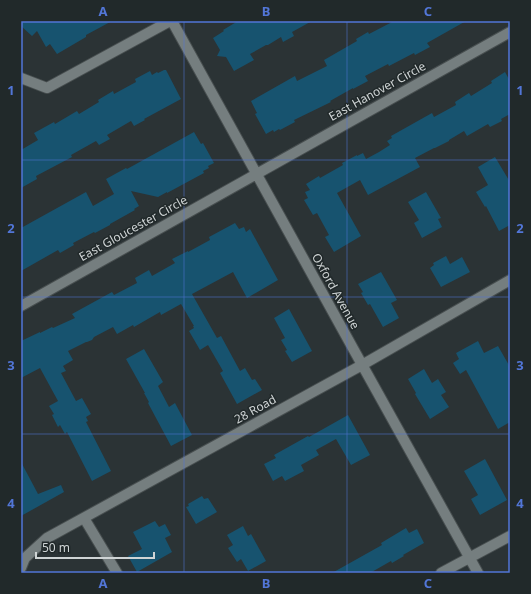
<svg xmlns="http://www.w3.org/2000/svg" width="531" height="594" font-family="'Noto Sans',sans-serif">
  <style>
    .building { fill: #17536f }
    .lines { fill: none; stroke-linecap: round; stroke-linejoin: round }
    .minor-casing { stroke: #484f50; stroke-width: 12 }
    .minor { stroke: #757e7f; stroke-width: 10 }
    .grid { fill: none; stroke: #5276d7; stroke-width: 1; stroke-opacity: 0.55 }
    .labels { text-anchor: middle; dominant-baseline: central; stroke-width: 3; stroke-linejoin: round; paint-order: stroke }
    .street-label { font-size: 12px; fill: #cfd4d5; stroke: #21292a }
    .neatline { fill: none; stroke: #5276d7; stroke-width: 1.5 }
    .grid-label { font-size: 13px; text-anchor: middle; font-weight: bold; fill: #5276d7 }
  </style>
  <rect width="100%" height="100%" fill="#2b3335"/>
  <!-- building -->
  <path class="building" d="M21,21H112L86,35V37L57,54L50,44L46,47L37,31L32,36L21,26Z
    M238,21H312L292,32L294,36L283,42L281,37L268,45H266L250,54L254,60L234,71L226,57L217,56L220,50L213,38L224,31L223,30Z
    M394,21H466L427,43L430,47L415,55L414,53L389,66L388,64L365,76L368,81L353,89V88L330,101L331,102L294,120L295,122L280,130L279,129L274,132L273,130L266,134L255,114L257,113L251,101L295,76L297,81L327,66L324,60L357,41L356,39L368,32L369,34Z
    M164,70H166L181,99L144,119L145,120L134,126L131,121L107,135L110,139L99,145L96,141L71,155L72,157L36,176L37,179L21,188V150L38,140L34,133L54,122L55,124L77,111L79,114L99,102L98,100L113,91L114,94L136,82L135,79L150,71L152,75L157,72L158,73Z
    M505,72L510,81V114L501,119L502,121L490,127L488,124L467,136L464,131L449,140V141L435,148H434L415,158L420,167L368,195L360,180L337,193L361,236L334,252L325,237L329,235L317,213L313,215L304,200L308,198L305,192L310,190L306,184L319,176L320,178L343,165L342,163L357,155V156L363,153L366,159L379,152L390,145L387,141L392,138L391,136L432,113L434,117L456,105L455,102L469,93L471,96L492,83L491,81Z
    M194,132L201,144L203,143L214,163L208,166L209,168L203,171L204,173L167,193V192L158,197L131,191L139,206L134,209L135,210L110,224V225L95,233L94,232L73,243L74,245L60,253L58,250L21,271V228L86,192L93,206L114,194L106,179L126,168L127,169Z
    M495,157L510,182V225L499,231L486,206L485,207L476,192L488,185L478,167Z
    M426,192L441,218L438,219L442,227L422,238L414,223L419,220L408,202Z
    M235,223L239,229L244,227L246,232L250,229L278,280L247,298L233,272L192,294L217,338L221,336L240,371L245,368L252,380L255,379L262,390L237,404L220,373L223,371L208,345L200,350L189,331L194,328L193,326H194L181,304L161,315L160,312L134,327L133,325L117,334L113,327L94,337L92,340L87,342H86L68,351L73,360L63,366L66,371L61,373L76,401L82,398L91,414L86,417L88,421L86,422L111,471L92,481L67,432L65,434L60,425L58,427L52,415L54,414L49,406L58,401L40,368L21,378V341L40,332V333L52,327L53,328L75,318L72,314L112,292L114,295L137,283L135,278L149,270L152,276L175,263L172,259L188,251V252L210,240L209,237Z
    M446,256L450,264L462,257L470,272L441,287L430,268L434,265L433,263Z
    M381,272L397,300L391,303L399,318L383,327L370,304L368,305L361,293L363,292L358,284Z
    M289,309L312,351L292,362L285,351L287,350L281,340L285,338L274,318Z
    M478,341L484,353L498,346L510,367V422L498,429L466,370L460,374L453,363L459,359L456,353Z
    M144,349L163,382L158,386L169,407L175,403L192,435L171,446L148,403L149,402L144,393H145L126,359Z
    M424,369L432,383L438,379L446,392L441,395L449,407L430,419L415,394L416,393L408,379Z
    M348,415L370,455L351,465L336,439L316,450L319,455L301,465L304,471L285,481L282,476L273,481L264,464L276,458L274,455L308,436L309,437Z
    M485,459L507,500L480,515L471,499L478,495L464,471Z
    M21,462L38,494L61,485L64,492L21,516Z
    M202,496L204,499L208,498L217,512L196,524L186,507L189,506L188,504Z
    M155,521L159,527L165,524L171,535L165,538L172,552L137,572L128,556L142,549L133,532Z
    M243,526L248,536L251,534L266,561L248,571L241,559L237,562L228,548L233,545L227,535Z
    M406,528L409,533L417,529L424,543L403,555L404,556L392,563L391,561L370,573H332L382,545L381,543Z"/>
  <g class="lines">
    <defs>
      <path id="minor" d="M172,21L355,352L478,573
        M21,78L47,88L170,21
        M21,306L510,32
        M84,518L117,573
        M21,568L25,558L47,538L362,365L510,280
        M441,573L510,536"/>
    </defs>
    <!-- minor casing -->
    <use href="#minor" class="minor-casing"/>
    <!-- minor -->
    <use href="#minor" class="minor"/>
  </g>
  <!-- grid -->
  <path class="grid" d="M184,21V573M347,21V573M21,160H510M21,297H510M21,434H510"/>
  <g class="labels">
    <!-- street labels -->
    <g class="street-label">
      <text transform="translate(377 91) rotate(-29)">East Hanover Circle</text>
      <text transform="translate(133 228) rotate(-29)">East Gloucester Circle</text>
      <text transform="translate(336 291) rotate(61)">Oxford Avenue</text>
      <text transform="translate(255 409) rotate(-29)">28 Road</text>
    </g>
  </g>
  <!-- border -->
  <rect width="531" height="594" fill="none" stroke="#21292a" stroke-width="44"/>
  <!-- scale -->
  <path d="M36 552v6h118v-6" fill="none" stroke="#cfd4d5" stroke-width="2"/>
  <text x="42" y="552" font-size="12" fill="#cfd4d5" stroke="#21292a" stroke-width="3" paint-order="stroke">50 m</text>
  <rect x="22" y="22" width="487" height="550" class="neatline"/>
  <g class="grid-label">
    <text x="103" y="16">A</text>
    <text x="266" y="16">B</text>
    <text x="428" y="16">C</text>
    <text x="11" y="95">1</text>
    <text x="520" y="95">1</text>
    <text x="11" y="233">2</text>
    <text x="520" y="233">2</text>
    <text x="11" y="370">3</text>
    <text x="520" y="370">3</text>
    <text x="11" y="508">4</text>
    <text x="520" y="508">4</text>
    <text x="103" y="588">A</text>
    <text x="266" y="588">B</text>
    <text x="428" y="588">C</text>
  </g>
</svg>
